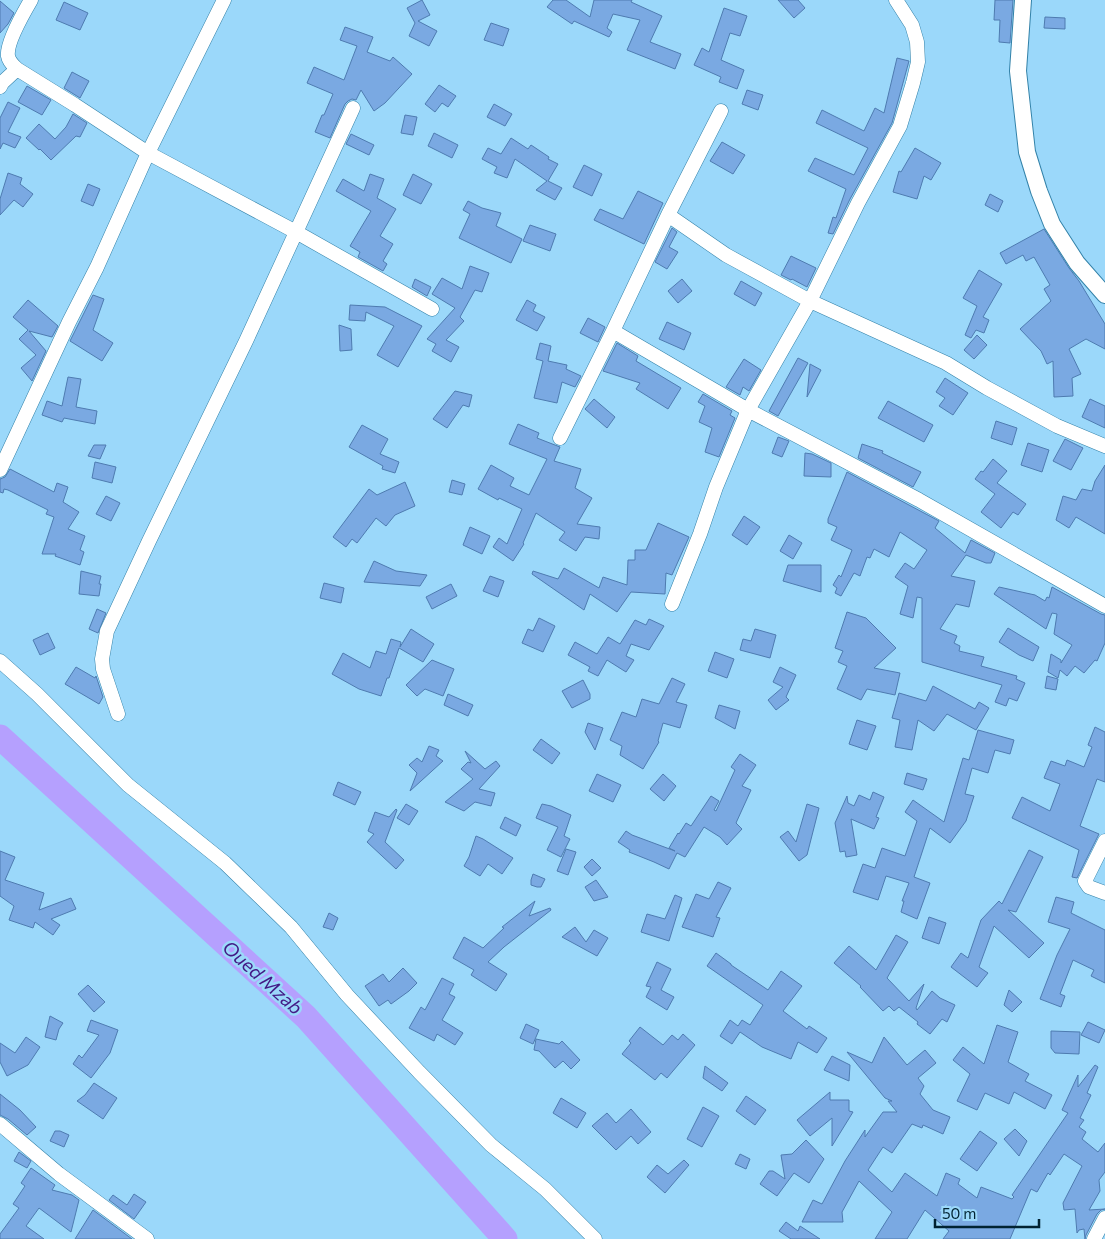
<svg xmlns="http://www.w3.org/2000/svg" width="1105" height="1239" font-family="Commissioner,sans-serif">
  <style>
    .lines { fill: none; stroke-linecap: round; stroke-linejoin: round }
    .river { stroke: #b5a0fe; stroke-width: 25 }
    .building { fill: #7aa9e2; stroke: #4e7bb0 }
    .minor-casing { stroke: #3382a9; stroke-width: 15 }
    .major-casing { stroke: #3382a9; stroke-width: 18 }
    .minor { stroke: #fff; stroke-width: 14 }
    .major { stroke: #fff; stroke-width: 16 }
    .labels { text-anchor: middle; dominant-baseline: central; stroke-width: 5; stroke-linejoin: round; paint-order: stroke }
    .water-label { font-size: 19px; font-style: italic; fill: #431985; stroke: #9bd8fa }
  </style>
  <rect width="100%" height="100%" fill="#9bd8fa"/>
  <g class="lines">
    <!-- river -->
    <path class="river" d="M0,737L306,1017L505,1239"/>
  </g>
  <!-- building -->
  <path class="building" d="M422,0L430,15L418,21L437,31L429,46L409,36L415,23L407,8Z
    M553,0H566L590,17L594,0H632L631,2L662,16L650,42L681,54L675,69L627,50L640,20L613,14L607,28L612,32L609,37L574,21L572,24L547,7Z
    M778,0H798L805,8L794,18Z
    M995,0H1013L1010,43L999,42L1000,20H994Z
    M0,1L14,13L8,24L0,33Z
    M64,2L88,13L80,30L56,20Z
    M724,8L747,16L740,36L730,33L721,60L744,70L737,89L719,82L721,77L694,65L702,48L709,52Z
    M1045,17L1065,18V29L1044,28Z
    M491,23L509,29L503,46L484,40Z
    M345,27L373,37L367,52L390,61L393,57L412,74L385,103L374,111L361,90L356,100L352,99L348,101L345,104L330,138L315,132L322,115H324L333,94L307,83L314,67L344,80L357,46L340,40Z
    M897,58L909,61L892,123L850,199L833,234L828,233L833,217L836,218L846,189L808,171L815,158L854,175L868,148L816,123L822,110L864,131L875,108L884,113Z
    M72,72L89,81L80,98L64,88Z
    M439,85L456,96L448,107L442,103L435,112L425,104Z
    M27,86L51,100L42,115L18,102Z
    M747,90L763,95L758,110L742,104Z
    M8,102L20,108L8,132L21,137L15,148L3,143L0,149V118Z
    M494,104L512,114L505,126L487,117Z
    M73,114L87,123L80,137L76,136L51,160L40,149L39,150L26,138L39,124L55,139L66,127Z
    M405,115L417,117L413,135L401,133Z
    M434,133L458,145L452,158L428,146Z
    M351,134L374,145L369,155L346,144Z
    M511,138L528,149L531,145L549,157L548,159L558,164L548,181L562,188L555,200L536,190L547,181L515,159L507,178L494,173L497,167L482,159L488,148L501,154Z
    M722,142L745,155L733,174L710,161Z
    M915,148L941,163L931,180L924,176L917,199L893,192L899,171L901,172Z
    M584,165L602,174L592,196L573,187Z
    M8,173L22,178L20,184L33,194L23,207L14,200L0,215V199Z
    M370,174L384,179L377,198L396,209L380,236L393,244L383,261L387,264L383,271L358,257L360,252L350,246L371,211L336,191L343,179L364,191Z
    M413,174L432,184L421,204L403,195Z
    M88,184L100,189L93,206L81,201Z
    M638,191L663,203L644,244L594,220L600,209L623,219Z
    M990,194L1003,201L998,212L985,205Z
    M468,201L482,208L501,213L496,226L522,239L511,263L459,238L470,214L463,210Z
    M530,225L556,234L550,251L523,241Z
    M672,228L677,232L669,247L678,252L667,269L655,262Z
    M1044,229L1069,268L1079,281L1105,324V349L1086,339L1069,349L1081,374L1072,378L1073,396L1054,397L1053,361L1047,364L1041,351L1020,329L1051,301L1044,289L1050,285L1034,257L1026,261L1023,255L1006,264L1000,253Z
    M791,256L816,268L807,287L792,279L791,280L781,275Z
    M470,266L489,273L482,292L475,290L460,317L464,321L446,340L459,347L451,362L432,351L436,344L427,339L455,308L432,294L442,278L462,289Z
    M979,270L1002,284L983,317L989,320L984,333L976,330L971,338L965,335L977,306L963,298Z
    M415,279L431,287L427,296L412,287Z
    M682,279L692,291L678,303L668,291Z
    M741,281L762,293L755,306L734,294Z
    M93,295L104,299L93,330L113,343L102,361L70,341Z
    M28,300L58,326L52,337L29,331L46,351L32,381L21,368L36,355L19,339L28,330L13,317Z
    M527,300L536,305L533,311L545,317L537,331L516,320Z
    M350,305L385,307L422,326L398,367L377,355L394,326L366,312L365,321L349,320Z
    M588,318L605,327L598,342L580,333Z
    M667,322L691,333L684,350L659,339Z
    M339,325L351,329L352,350L340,351Z
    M977,335L987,345L974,359L964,350Z
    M540,343L551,346L548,361L567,365L566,369L581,376L575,387L562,382L557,403L534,398L543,361L536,359Z
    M617,343L638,356L636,361L681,388L668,409L636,389L640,383L603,371Z
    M798,358L808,363L778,416L769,411Z
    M744,359L761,370L749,391L743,387L740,395L726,387Z
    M810,364L821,370L807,397Z
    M68,377L81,379L76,407L97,411L95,424L64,418L62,422L42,415L47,401L62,406Z
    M945,378L968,393L953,415L939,406L945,398L936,392Z
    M455,391L472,395L469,407L463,405L447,428L433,419Z
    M703,394L732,411L730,415L735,418L719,457L705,452L712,428L699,422L705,406L698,402Z
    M594,399L615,417L607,428L585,409Z
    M1090,399L1105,406V428L1082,417Z
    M888,401L933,425L924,442L878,418Z
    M996,421L1017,428L1012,445L991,438Z
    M518,424L539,433L537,438L560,447L554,461L581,469L575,488L592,498L577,524L600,527L599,539L585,537L576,551L559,540L565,532L536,513L523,543L524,544L513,561L493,547L499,538L507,544L522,509L499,498L498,500L478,489L491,465L514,478L510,486L529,495L547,459L509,444Z
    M362,425L388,439L380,454L399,462L395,473L382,469L383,466L349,447Z
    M778,437L789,441L782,457L772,453Z
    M1065,439L1083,448L1071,470L1053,461Z
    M1028,443L1049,450L1042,472L1021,465Z
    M862,444L883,451L882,453L921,472L913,487L858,458Z
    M94,445H106L100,459L88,456Z
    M805,453L812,454L831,463V477L804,476Z
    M993,459L1007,471L997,483L1026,504L1018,515L1013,512L1001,528L981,512L995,494L975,479L981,471L983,472Z
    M95,462L116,467L112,483L92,478Z
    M1105,465V534L1076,517L1069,528L1056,520L1063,496L1076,500L1082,489L1092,491L1095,481Z
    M10,469L54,492L57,483L68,487L63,502L79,512L68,529L85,536L80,550L84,552L80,565L55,556L56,554H42L54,517L46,514L48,510L8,490L4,489L3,493L0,492V479L5,477Z
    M847,472L939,521L935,528L965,553L971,540L995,553L991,563H986L966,555L951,576L975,581L969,607L956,604L940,629L957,636L954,643L960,646L959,651L984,657L981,666L1017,676L1016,679L1025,683L1017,701L1009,698L1006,706L995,702L1002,685L922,662V598L917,597L913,618L900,614L908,586L895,577L905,563L914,569L927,550L900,532L889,557L874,549L870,558L867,557L860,576L854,573L841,596L835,593L837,588L833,585L839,575L841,577L852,550L831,540L837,527L828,523V519Z
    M452,480L465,484L462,495L449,492Z
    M405,482L415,506L395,515L386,526L376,518L357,543L352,539L346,547L333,537L369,489L377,495Z
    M106,496L120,503L111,521L96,514Z
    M744,516L760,527L747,545L732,535Z
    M658,523L689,537L672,575L666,573L665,594L631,592L617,612L590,594L584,610L532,574L533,571L558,579L564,568L599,588L603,577L627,585L628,560H635V550H646Z
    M470,527L490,536L482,554L463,545Z
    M789,535L802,543L793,559L780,551Z
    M374,561L396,571L427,575L420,586L364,582Z
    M788,565H821V592L783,581Z
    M81,571L101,576L99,584H101L99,596L79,594Z
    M490,576L504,581L498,597L483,591Z
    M324,583L344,588L341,603L320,598Z
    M451,584L457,596L432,609L426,597Z
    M999,587L1035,595L1045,601L1047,597L1049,598L1052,587L1101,614L1105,615V643L1097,661L1095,660L1084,673L1075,666L1067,676L1060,670L1058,678L1048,672L1051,654L1061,660V663L1072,645L1054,634L1057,614L1052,613L1046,629L994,594Z
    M97,609L106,613L98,633L89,629Z
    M847,612L866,618L896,648L874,668L900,673L895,695L867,689L861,700L837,689L847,666L838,662L843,651L835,648Z
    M539,618L555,626L543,652L522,643L528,629L533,631Z
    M649,619L664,626L649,650L631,644L626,656L634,660L626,672L607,660L598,676L588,671L590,667L568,655L575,642L597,654L608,637L620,644L635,620L646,625Z
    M1008,628L1039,647L1033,661L1019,655L999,642Z
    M411,629L434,644L423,662L399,648L389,678H387L381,696L359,689L332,674L343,653L370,668L376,651L386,654L391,639L401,642L400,647Z
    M755,629L776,635L770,658L740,650L743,639L751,641Z
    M48,633L55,648L40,655L33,640Z
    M715,652L734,659L727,678L708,671Z
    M432,660L454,669L443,696L425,689L417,696L406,685Z
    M76,667L95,678L96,676L103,697L99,704L65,684Z
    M780,667L796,675L786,697L789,700L776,710L768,700L783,687L773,682Z
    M1047,676L1058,679L1056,690L1045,688Z
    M672,678L685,684L676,702L687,705L680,728L663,723L658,741L659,742L643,769L620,755L622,746L610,740L622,712L636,717L642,699L659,704Z
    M583,680L590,694V699L572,708L562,691Z
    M933,686L975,709L979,702L989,708L976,730L947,714L934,731L918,720L912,750L895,747L900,720L892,718L899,693L926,701Z
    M448,694L473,705L468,716L444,705Z
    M719,705L740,711L735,729L715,718Z
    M857,720L876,726L867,750L849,744Z
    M588,723L603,728L595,750L585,732Z
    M1095,727L1105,732V782L1097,779L1080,826L1099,834L1077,878L1072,877L1079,850L1012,818L1022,797L1050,811L1060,784L1044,778L1051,761L1065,766L1067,760L1084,767L1092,747L1088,745Z
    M978,730L1014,740L1010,754L995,750L988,773L972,768L965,794L974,796L966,821L950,843L930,828L914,877L930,883L917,919L901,912L904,901H902L909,883L886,876L878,900L853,892L863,864L875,868L882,848L905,856L917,821L905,812L913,800L944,822L963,758L969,760Z
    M541,739L560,753L552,764L533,750Z
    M429,746L439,750L436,756L443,761L410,791L417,773L409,765L417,758L422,762Z
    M465,751L485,769L496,761L500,766L479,789L495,793L491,806L475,802L464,811L445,802L473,779L461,769L468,762L471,763Z
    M740,754L756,765L742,786L751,790L736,823L742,829L727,845L720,837L704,827L685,857L677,853L669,869L654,862L629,852L630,850L618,842L626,831L632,835L675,851L669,848L678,833L679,834L686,823L691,826L711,796L719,801L714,810L716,811L735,770L731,767Z
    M907,773L927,779L923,790L904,784Z
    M597,774L621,785L613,802L589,791Z
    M663,774L676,786L664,801L650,789Z
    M338,782L361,792L355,805L333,795Z
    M873,792L884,797L876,817L879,818L874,829L851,819L857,855L846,857L845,851L840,852L835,823L847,796L848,803L854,806L859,795L870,800Z
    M406,804L418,811L409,825L397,818Z
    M542,804L551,806L571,815L564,836L570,839L561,857L547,850L558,827L536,818Z
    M807,804L819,808L807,855L799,861L780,837L788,831L796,842Z
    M396,809L397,810L385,842L404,860L396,869L367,842L374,834L368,831L375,812L389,817Z
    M505,817L521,825L516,836L500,828Z
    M476,836L483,839L513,858L502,874L488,864L480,876L464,866L469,857Z
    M566,849L576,852L568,875L557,871Z
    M1029,850L1043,857L1016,912L1008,910L1044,943L1029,958L994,926L979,967L988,973L977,987L951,967L961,953L968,958L981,920L999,901L1002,904Z
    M0,851L15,857L5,880L44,893L39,910L71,898L76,909L51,919L60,925L53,935L35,922L33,928L9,920L14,906L0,896Z
    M592,859L601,868L592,876L584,867Z
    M533,874L545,879L541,887H537L531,885V880Z
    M596,880L608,897L594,901L585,887Z
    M718,882L731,888L716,917L720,918L713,937L682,927L696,894L709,899Z
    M675,895L682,898L669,941L641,932L647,914L665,919Z
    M1056,897L1074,902L1071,913L1105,930V983L1091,976L1094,970L1073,960L1060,994L1065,996L1061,1007L1040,999L1057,955L1070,929L1048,922Z
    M535,901L529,916L550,908L551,910L504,947L488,962L507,974L496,991L471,975L474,970L453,958L464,937L483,948L504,928L502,927Z
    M329,913L338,918L333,930L323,927Z
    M929,917L946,923L939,944L922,938Z
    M575,927L586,942L594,930L608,938L597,956L562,937Z
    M896,935L908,942L887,978L909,1001L924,984L916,1008L917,1010L932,991L940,998L955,1005L947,1022L942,1019L930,1034L917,1024L918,1022L899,1007L894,1011L889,1006L883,1011L860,987L861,986L834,963L849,946L876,970Z
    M716,953L731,964V965L768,990L781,971L802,986L783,1011L807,1029L809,1026L827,1038L817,1053L798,1042L791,1059L762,1047L740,1032L732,1044L720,1036L730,1020L738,1026L742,1020L750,1025L763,1005L707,966Z
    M657,962L671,969L661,990L674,997L667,1010L646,997L651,987L646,986Z
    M403,968L417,983L409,991L391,1004L388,1000L379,1006L365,986L383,974L389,982Z
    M442,978L454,984L449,994L455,997L442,1020L463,1033L455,1045L437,1034L434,1041L409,1028L421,1007L425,1010Z
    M88,985L105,1002L94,1012L78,994Z
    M1009,990L1022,1002L1012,1012L1004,1005Z
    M50,1016L63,1023L59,1029L56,1040L45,1037Z
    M91,1020L118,1030L110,1053L91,1078L73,1064L79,1055L82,1058L99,1035L87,1031Z
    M1088,1022L1105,1030L1099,1043L1081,1035Z
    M526,1024L539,1030L533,1044L520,1038Z
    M997,1025L1018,1032L1008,1062L1029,1074L1025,1081L1052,1095L1045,1109L1014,1092L1009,1104L985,1093L977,1110L957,1101L970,1074L953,1060L963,1047L984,1064Z
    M640,1027L663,1045L672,1035L678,1040L683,1034L695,1045L667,1078L661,1073L655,1080L622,1054L631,1043L629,1041Z
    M1051,1031L1080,1032L1079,1054L1055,1053L1051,1048Z
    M26,1037L40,1047L28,1065L7,1076L0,1062V1043L15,1053Z
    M884,1037L907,1065L925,1050L936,1063L918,1078L924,1086L920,1094L933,1110L950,1117L943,1134L923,1125L922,1128L912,1124L892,1153L883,1147L868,1170L892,1192L905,1173L937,1196L946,1173L960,1179L958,1184L977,1198L981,1187L1012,1199L1014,1197L1012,1195L1068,1113L1062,1110L1078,1075V1087L1095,1065L1098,1067L1087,1093L1091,1095L1080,1118L1084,1120L1079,1127L1086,1132L1082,1139L1098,1152L1105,1143V1172L1099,1180L1100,1191L1089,1210L1105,1209L1101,1210L1097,1214L1086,1235L1085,1239L1084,1229L1079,1230L1077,1233L1075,1209L1064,1210L1063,1203L1082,1166L1064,1154L1050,1175L1048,1173L1037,1192L1031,1189L1010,1239H943L949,1231L925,1210L907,1239H875L892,1212L859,1181L842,1212L843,1222H802L813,1200L822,1204L845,1161L865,1130V1137L883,1112H897L888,1101H892L885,1098L847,1052L872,1063Z
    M536,1039L559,1044L562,1041L580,1060L571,1069L563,1061L555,1068L539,1051L534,1050Z
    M832,1056L850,1065L849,1081L824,1070Z
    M705,1066L728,1083L722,1091L703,1078Z
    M94,1083L117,1098L103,1119L77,1101L85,1095Z
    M830,1092V1100H849V1111L853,1112L832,1146V1118L810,1136L797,1120Z
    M0,1094L20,1110L36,1127L27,1135L8,1119L0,1115Z
    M746,1096L766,1110L755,1125L736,1111Z
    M561,1098L586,1113L577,1128L553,1113Z
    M703,1107L719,1116L702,1147L687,1139Z
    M631,1109L651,1132L638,1144L631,1136L616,1150L592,1126L607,1113L616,1123Z
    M1015,1129L1027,1141L1019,1156L1004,1139Z
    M55,1131H60L69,1135L64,1147L50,1141Z
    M980,1131L997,1143L977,1171L960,1159Z
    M806,1140L824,1159L809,1183L794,1173L777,1196L760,1184L769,1171H773L785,1179L781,1155L792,1154Z
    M19,1152L31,1161L27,1168L14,1161Z
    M740,1154L750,1159L746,1169L735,1164Z
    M684,1160L689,1165L665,1193L647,1177L657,1165L668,1174Z
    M31,1168L55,1185L52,1190L72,1195L79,1200L71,1232L39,1208L26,1226L44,1239H0V1234L19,1208L13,1204L25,1186L21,1183Z
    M134,1194L146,1202L134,1219L109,1200L113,1195L127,1205Z
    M93,1210L132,1239H75Z
    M786,1222L798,1231L800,1226L820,1239H791L779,1231Z"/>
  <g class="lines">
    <defs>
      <path id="minor" d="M31,0C24,12 6,43 8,56C9,62 13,65 17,69L75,105L148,153L296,232L432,309
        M0,87L2,83L17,69
        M668,215L726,255L810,301L946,363L987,388L1057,426L1105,446
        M613,331L748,410L919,500L1105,606
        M560,438L613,331L668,215L721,111
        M0,470L69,322L97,267L148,153L224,0
        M672,604L700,534L716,487L748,410L810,301L858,203L900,126L913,83L918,62L917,42L912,25L896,0
        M0,661L37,694L128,785L225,863L291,927L347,995L419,1072L491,1145L545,1189L595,1239
        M118,714L103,669L102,659L107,631L149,541L246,341L353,108
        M1105,841L1085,881L1089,887L1105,893
        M0,1124L59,1174L147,1239
        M1094,1239L1105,1218"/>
      <path id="major" d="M1023,0L1018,71L1027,152L1039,191L1052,224L1077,263L1105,295"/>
    </defs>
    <!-- minor casing -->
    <use href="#minor" class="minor-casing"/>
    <!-- major casing -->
    <use href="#major" class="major-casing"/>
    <!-- minor -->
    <use href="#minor" class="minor"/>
    <!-- major -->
    <use href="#major" class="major"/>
  </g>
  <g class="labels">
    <!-- water labels -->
    <g class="water-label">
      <text transform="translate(263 977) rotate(42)">Oued Mzab</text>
    </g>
  </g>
  <!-- scale -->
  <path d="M935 1219v8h104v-8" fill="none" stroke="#012332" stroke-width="2.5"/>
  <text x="942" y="1219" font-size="15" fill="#012332" stroke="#9bd8fa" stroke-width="4" paint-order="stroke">50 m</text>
</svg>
